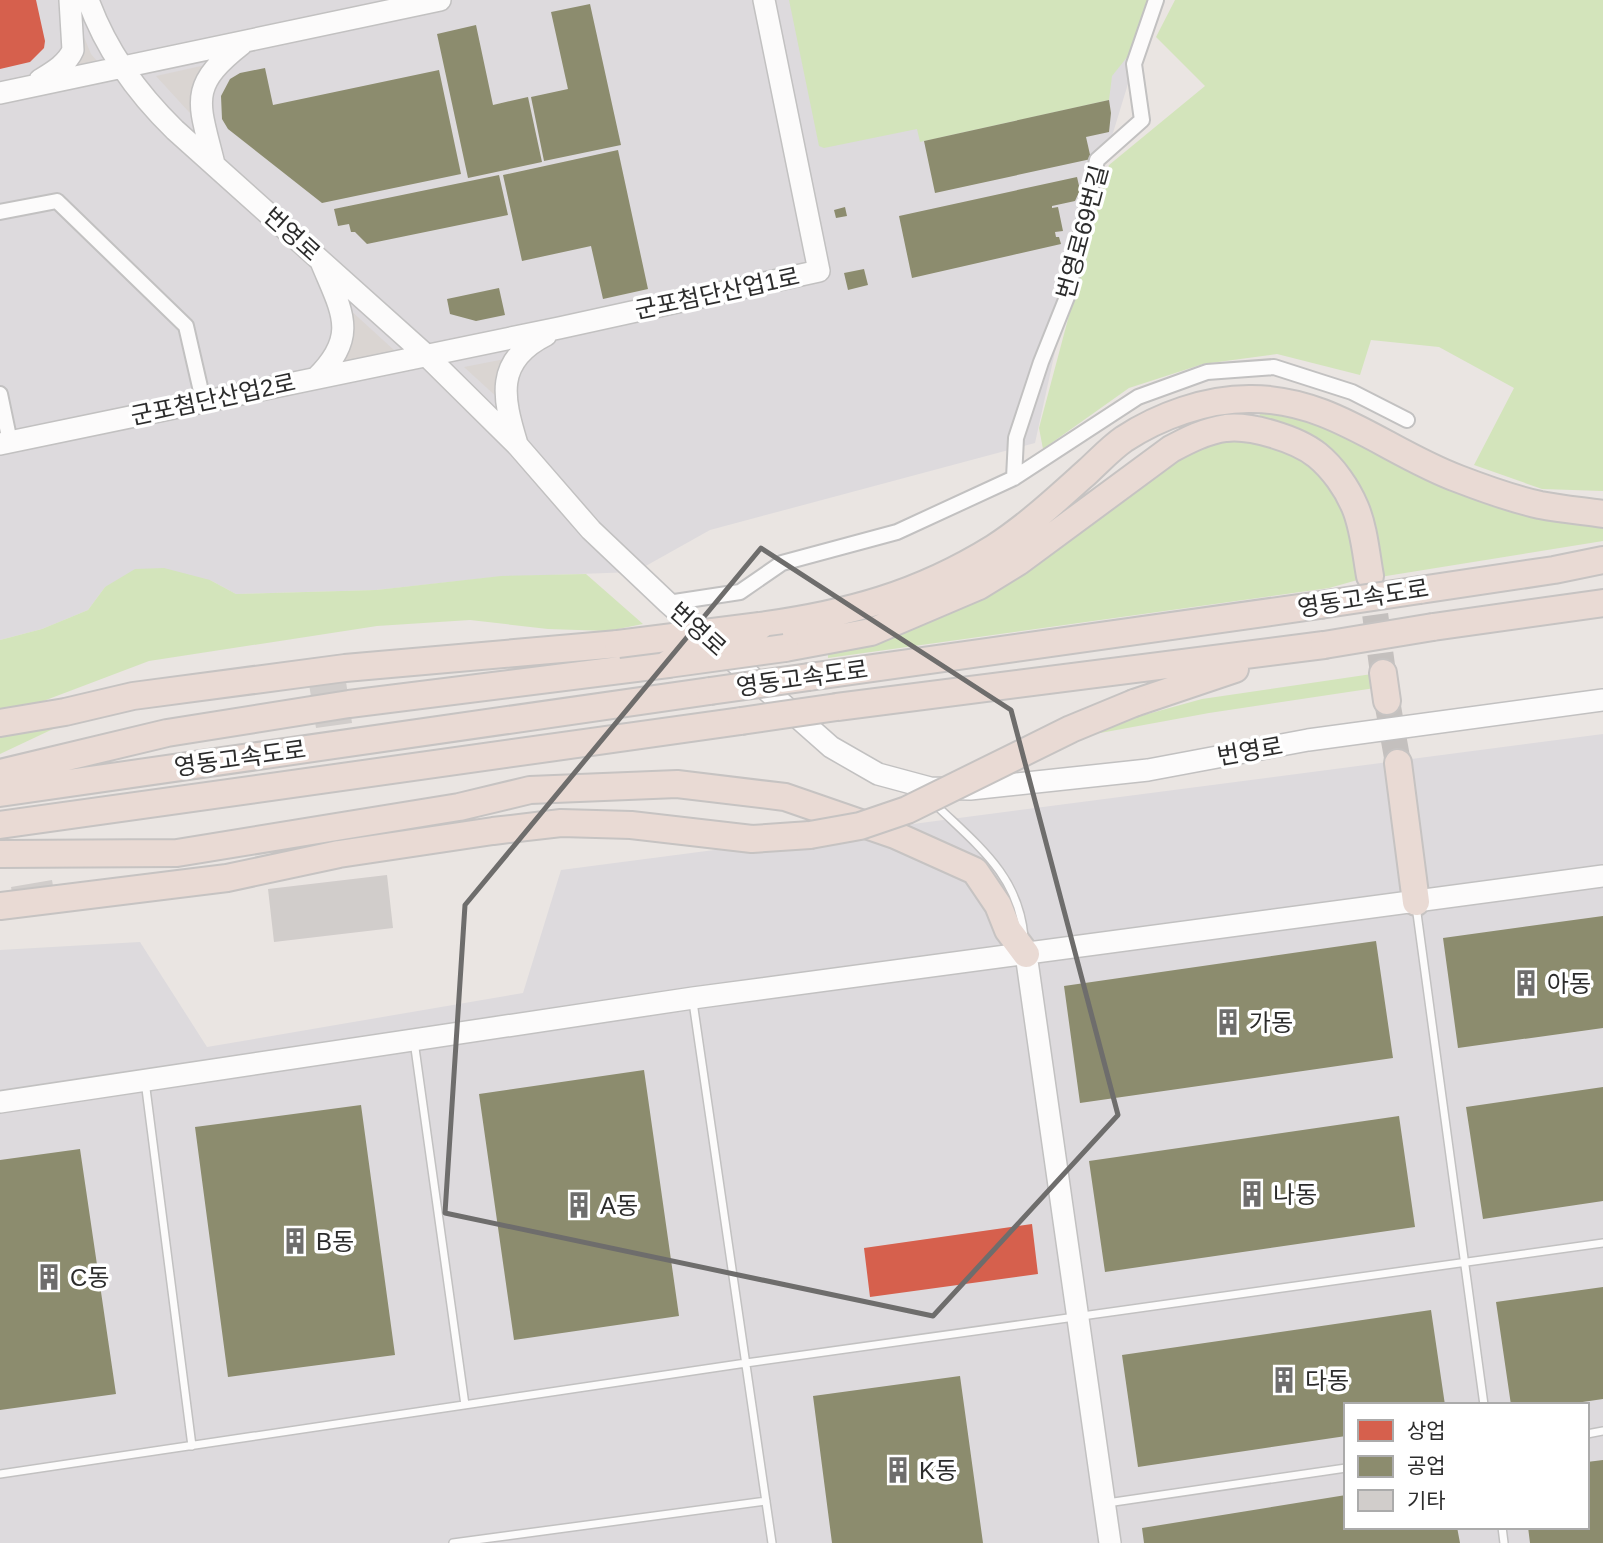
<svg xmlns="http://www.w3.org/2000/svg" width="1603" height="1543" font-family="Arial,'Noto Sans KR',sans-serif">
  <style>
    .industrial { fill: #dddadd; fill-rule: evenodd }
    .green { fill: #d3e4bb }
    .plaza { fill: #dad5d2 }
    .shops { fill: #d6604d }
    .industry { fill: #8c8c6e }
    .building { fill: #d1cdcb }
    .lines { fill: none; stroke-linecap: round; stroke-linejoin: round }
    .highway-tunnel { stroke: #c4c0be; stroke-width: 26; stroke-dasharray: 26 13; stroke-linecap: butt }
    .lane-casing { stroke: #c2c1c1; stroke-width: 10 }
    .street-casing { stroke: #c2c1c1; stroke-width: 18 }
    .secondary-casing { stroke: #c2c1c1; stroke-width: 24 }
    .highway-casing { stroke: #c6c3c2; stroke-width: 30 }
    .lane { stroke: #fcfbfb; stroke-width: 7 }
    .street { stroke: #fcfbfb; stroke-width: 14 }
    .secondary { stroke: #fcfbfb; stroke-width: 21 }
    .highway { stroke: #e9dad4; stroke-width: 26 }
    .highway-bridge-casing { stroke: #c6c3c2; stroke-width: 30; stroke-linecap: butt }
    .highway-bridge { stroke: #e9dad4; stroke-width: 26 }
    .marked { fill: none; stroke: #6e6d6c; stroke-width: 5; stroke-linejoin: round }
    .labels { text-anchor: middle; dominant-baseline: central; stroke-width: 7; stroke-linejoin: round; paint-order: stroke }
    .street-label { font-size: 24px; fill: #2c2c2c; stroke: #fff }
    .poi-label { font-size: 24px; fill: #2c2c2c; stroke: #fff; text-anchor: start }
  </style>
  <rect width="100%" height="100%" fill="#eae5e2"/>
  <!-- industrial -->
  <path class="industrial" d="M0,0H1158L1134,64L1113,133L1097,160L1035,443L710,530L635,572L496,577L376,590L236,594L210,580L105,587L88,610L42,629L0,640Z
    M1603,734V1543H0V950L140,942L207,1047L523,993L561,870ZM1346,1405H1587V1527H1346Z"/>
  <!-- green -->
  <path class="green" d="M789,0H1149L1128,56L1112,76L1109,100L920,142L917,129L824,148L819,146Z
    M1175,0H1603V491L1542,489L1474,465L1514,388L1439,347L1371,340L1360,375L1277,354L1203,364L1129,388L1043,449L1039,428L1109,165L1205,86L1156,37Z
    M1260,412L1293,416L1324,426L1510,511L1554,521L1603,528V541L1380,577L1362,496L1259,423Z
    M1237,441L1265,445L1308,460L1348,510L1361,579L1329,588L828,658V652L1178,456L1206,444Z
    M164,568L210,580L236,594L376,590L501,576L586,574L643,624L608,631L548,629L470,620L377,626L149,661L17,711L0,712V640L42,629L88,610L105,587L135,569Z
    M1372,674L1375,688L1209,713L1073,738L1126,720L1202,699Z
    M53,729L0,754V732Z"/>
  <!-- plaza -->
  <path class="plaza" d="M84,37L91,54L97,61L63,72L80,38Z
    M210,64L199,123L156,76Z
    M348,308L395,351L337,366Z
    M510,358L499,399L464,367Z"/>
  <!-- shops -->
  <path class="shops" d="M0,0H36L45,41L44,48L30,62L0,69Z
    M1032,1224L1038,1274L870,1297L864,1248Z"/>
  <!-- industry -->
  <path class="industry" d="M590,4L621,145L544,161L531,97L568,89L551,12Z
    M476,25L493,105L528,97L542,162L468,178L437,34Z
    M265,68L273,105L439,70L461,174L322,203L228,129L222,119L221,96L230,79L240,73Z
    M1109,100L1111,113L1109,132L1086,137L1091,159L935,193L924,141Z
    M618,150L648,289L603,299L591,246L522,261L503,175Z
    M499,175L508,215L367,244L355,232H351L349,224L338,226L334,209Z
    M1077,177L1080,190L1075,201L1052,206V208L1058,207L1063,231L1055,232L1056,237H1059L1061,244L912,278L899,216Z
    M845,207L847,216L836,218L834,210Z
    M864,269L868,285L848,290L844,273Z
    M499,288L505,315L476,321L450,314L447,299Z
    M1603,916V1028L1458,1048L1443,938Z
    M1376,941L1393,1058L1080,1103L1064,986Z
    M644,1070L679,1316L514,1340L479,1094Z
    M1603,1087V1201L1483,1219L1466,1107Z
    M361,1105L395,1355L228,1377L195,1127Z
    M1399,1116L1415,1227L1105,1272L1089,1161Z
    M80,1149L116,1394L0,1410V1160Z
    M1603,1287V1399L1562,1405H1511L1496,1302Z
    M1431,1310L1445,1405H1346V1436L1138,1467L1122,1355Z
    M960,1376L983,1543H832L813,1396Z
    M1603,1460V1543H1530L1528,1527H1587V1462Z
    M1346,1495V1527H1457L1460,1543H1144L1142,1528Z"/>
  <!-- building -->
  <path class="building" d="M342,654L352,723L316,728L305,659Z
    M387,875L393,928L274,942L268,889Z
    M52,880L57,909L16,916L11,887Z"/>
  <g class="lines">
    <!-- highway-tunnel -->
    <path class="highway-tunnel" d="M1370,576L1383,673
      M1387,701L1398,763"/>
    <defs>
      <path id="lane" d="M936,801L940,809C981,848 1019,878 1024,937
        M1416,906L1484,1405
        M693,1002L772,1543
        M414,1041L465,1405
        M145,1081L192,1446
        M1587,1434L1603,1431
        M0,1474L746,1363L1603,1243
        M1107,1503L1346,1468
        M1502,1527L1504,1543
        M453,1543L766,1501"/>
      <path id="street" d="M0,212L57,201L186,326L203,400
        M0,394L10,442
        M1014,478L1016,438L1041,362L1067,297L1097,160L1142,120L1134,64L1156,0
        M668,603L740,592L782,563L897,532L1014,478L1138,397L1207,372L1274,367L1352,392L1407,420"/>
      <path id="secondary" d="M88,0C106,50 137,93 175,130L426,355L518,446L591,530L668,603L831,747L878,774L930,788L970,789L1148,770L1308,740L1603,700
        M40,80C53,72 67,64 73,50L70,0
        M0,93L440,0
        M214,164C199,102 187,87 242,44
        M316,378C359,336 342,312 322,264
        M0,444L559,328L819,271L764,0
        M517,444C503,398 494,361 546,335
        M1026,954L1110,1543
        M0,1102L693,998L1603,876"/>
      <path id="highway" d="M1420,590L1554,570L1603,560
        M760,626C847,614 918,595 994,548C1028,526 1058,498 1088,471C1100,460 1111,448 1124,439C1159,416 1206,399 1249,399C1331,398 1386,452 1459,479C1485,489 1513,499 1540,505C1561,509 1582,511 1603,514
        M1433,627L1603,603
        M785,648L871,632L979,586L1018,562L1171,449C1188,440 1205,431 1226,428C1251,425 1297,439 1317,455C1333,468 1347,488 1355,507C1364,528 1366,554 1370,576
        M1383,673L1387,701
        M809,677L1320,605
        M1134,703L1235,669
        M837,707L1324,645
        M0,723L65,712L133,696L345,668L618,644
        M1398,763L1416,902
        M0,773L167,733L349,704L668,664
        M0,793L710,691
        M0,825L741,721
        M0,854L177,853L459,807L530,790L677,784L785,797L895,835L975,871L998,905L1008,930L1026,954
        M0,906L227,878L339,854L493,831L561,823L631,825L752,839L810,835"/>
    </defs>
    <!-- lane casing -->
    <use href="#lane" class="lane-casing"/>
    <!-- street casing -->
    <use href="#street" class="street-casing"/>
    <!-- secondary casing -->
    <use href="#secondary" class="secondary-casing"/>
    <!-- highway casing -->
    <use href="#highway" class="highway-casing"/>
    <!-- lane -->
    <use href="#lane" class="lane"/>
    <!-- street -->
    <use href="#street" class="street"/>
    <!-- secondary -->
    <use href="#secondary" class="secondary"/>
    <!-- highway -->
    <use href="#highway" class="highway"/>
    <defs>
      <path id="highway-bridge" d="M1320,605L1420,590
        M618,644L760,626
        M1324,645L1433,627
        M668,664L785,648
        M710,691L809,677
        M741,721L837,707
        M810,835L860,826L907,810L1071,729L1134,703"/>
    </defs>
    <!-- highway-bridge casing -->
    <use href="#highway-bridge" class="highway-bridge-casing"/>
    <!-- highway-bridge -->
    <use href="#highway-bridge" class="highway-bridge"/>
  </g>
  <!-- marked area -->
  <path class="marked" d="M761,548L1011,710L1118,1115L933,1316L445,1213L465,905Z"/>
  <!-- icons -->
  <defs>
    <symbol id="building-bare" viewBox="-9 -9 18 18"><path d="M-4-6H4V6H1V3H-1V6H-4ZM-2.5-4.3h1.7v1.8h-1.7ZM.8-4.3h1.7v1.8H.8ZM-2.5-1h1.7V.8h-1.7ZM.8-1h1.7V.8H.8Z" fill="#6e6d6c" stroke="#fff" stroke-width="2.5" paint-order="stroke"/></symbol>
  </defs>
  <g fill-rule="evenodd">
    <use href="#building-bare" x="1507" y="964" width="38" height="38"/>
    <use href="#building-bare" x="1209" y="1003" width="38" height="38"/>
    <use href="#building-bare" x="1233" y="1175" width="38" height="38"/>
    <use href="#building-bare" x="560" y="1186" width="38" height="38"/>
    <use href="#building-bare" x="276" y="1222" width="38" height="38"/>
    <use href="#building-bare" x="30" y="1258" width="38" height="38"/>
    <use href="#building-bare" x="1265" y="1361" width="38" height="38"/>
    <use href="#building-bare" x="879" y="1451" width="38" height="38"/>
  </g>
  <g class="labels">
    <!-- street labels -->
    <g class="street-label">
      <text transform="translate(1082 232) rotate(-75)">번영로69번길</text>
      <text transform="translate(292 234) rotate(42)">번영로</text>
      <text transform="translate(717 293) rotate(-12)">군포첨단산업1로</text>
      <text transform="translate(213 399) rotate(-12)">군포첨단산업2로</text>
      <text transform="translate(1363 598) rotate(-9)">영동고속도로</text>
      <text transform="translate(698 629) rotate(42)">번영로</text>
      <text transform="translate(802 678) rotate(-8)">영동고속도로</text>
      <text transform="translate(1250 751) rotate(-10)">번영로</text>
      <text transform="translate(240 758) rotate(-8)">영동고속도로</text>
    </g>
    <!-- poi labels -->
    <g class="poi-label">
      <text x="1547" y="983">아동</text>
      <text x="1249" y="1022">가동</text>
      <text x="1273" y="1194">나동</text>
      <text x="600" y="1205">A동</text>
      <text x="316" y="1241">B동</text>
      <text x="70" y="1277">C동</text>
      <text x="1305" y="1380">다동</text>
      <text x="919" y="1470">K동</text>
    </g>
  </g>
  <!-- legend -->
  <rect x="1344" y="1403" width="245" height="126" fill="#ffffff" stroke="#ababab" stroke-width="2"/>
  <rect x="1358" y="1420" width="35" height="21" fill="#d6604d" stroke="#ababab" stroke-width="2"/>
  <text x="1407" y="1438" font-size="21" fill="#2c2c2c">상업</text>
  <rect x="1358" y="1456" width="35" height="21" fill="#8c8c6e" stroke="#ababab" stroke-width="2"/>
  <text x="1407" y="1473" font-size="21" fill="#2c2c2c">공업</text>
  <rect x="1358" y="1490" width="35" height="21" fill="#d1cdcb" stroke="#ababab" stroke-width="2"/>
  <text x="1407" y="1508" font-size="21" fill="#2c2c2c">기타</text>
</svg>
